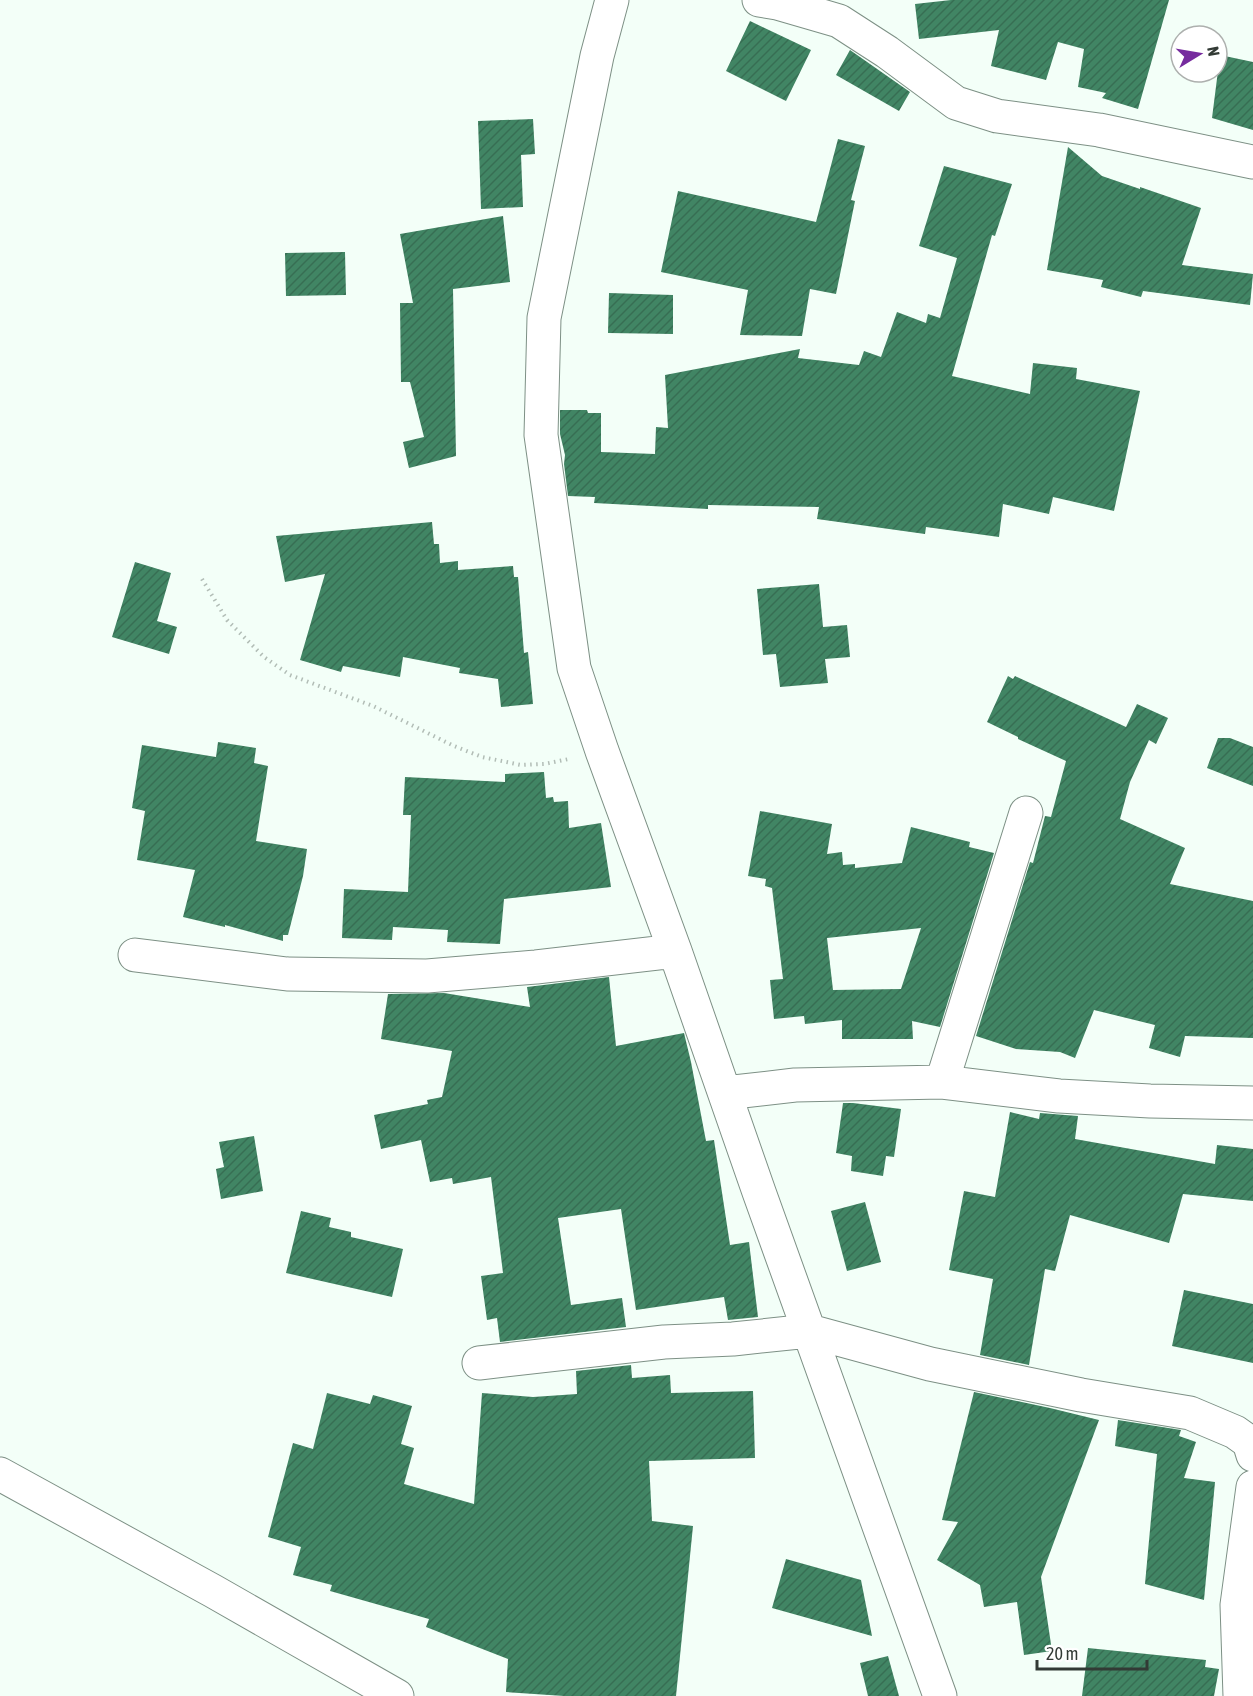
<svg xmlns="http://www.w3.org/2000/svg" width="1253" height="1696" font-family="'Asap Condensed',sans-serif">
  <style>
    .building { fill: url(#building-hatch); fill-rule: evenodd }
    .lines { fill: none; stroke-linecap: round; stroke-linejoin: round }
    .minor-casing { stroke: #7d9085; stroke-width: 35 }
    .major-casing { stroke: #7d9085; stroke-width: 35 }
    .path { stroke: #b2bdb6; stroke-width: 4; stroke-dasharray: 1.5 4.5; stroke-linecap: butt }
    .minor { stroke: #fff; stroke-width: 33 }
    .major { stroke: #fff; stroke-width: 33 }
  </style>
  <defs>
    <pattern id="building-hatch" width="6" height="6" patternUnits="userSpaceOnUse" patternTransform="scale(1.5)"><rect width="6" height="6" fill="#418564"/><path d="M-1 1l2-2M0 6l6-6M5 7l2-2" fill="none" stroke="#376e53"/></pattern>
  </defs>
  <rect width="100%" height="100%" fill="#f3fff8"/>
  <!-- building -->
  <path class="building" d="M951,0H1169L1138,109L1102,98L1106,93L1078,87L1084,49L1058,42L1046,80L991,66L999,30L919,39L915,4Z
    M750,21L811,50L786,101L726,71Z
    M850,50L910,92L899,111L836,75Z
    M1220,55L1253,62V130L1212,118Z
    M533,119L535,154L521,155L523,207L481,209L478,121Z
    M838,139L865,146L851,200L855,201L836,294L810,289L802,336L740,335L748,290L661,272L678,191L816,222Z
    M1068,147L1102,176L1140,189V187L1201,208L1182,265L1253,274L1250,305L1143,291L1141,297L1101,287L1103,280L1047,270Z
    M944,166L1012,184L995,236L992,235L952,376L1030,394L1033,363L1077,368L1076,379L1140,391L1114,511L1053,497L1049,514L1003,504L999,537L926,527L925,534L817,519L819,507L708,505V509L594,503L595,497L568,496L564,464L565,455L560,434V410H587L588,413H601V452L655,454L656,427L668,428L665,375L800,349L798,358L859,365L864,351L881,357L897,312L926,323L928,314L940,318L957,258L919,246Z
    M503,216L510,282L453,289L456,456L409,468L403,442L424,437L410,382H401L400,303H413L400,234Z
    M345,252L346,295L286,296L285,253Z
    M609,293L673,295V334L608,333Z
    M432,522L434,544H439L440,563L458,561V570L513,566L514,577H518L524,653L528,652L533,704L501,707L498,679L459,673L460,668L403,657L400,677L343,666L341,672L300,660L325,574L285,582L276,536Z
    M135,562L171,573L157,621L177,627L169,654L112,637Z
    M819,584L823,627L847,625L850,657L825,659L828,683L780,687L776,654L763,655L757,589Z
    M1008,676L1013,679L1015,676L1126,727L1137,704L1168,718L1156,744L1149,740L1130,782L1120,819L1185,848L1170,884L1253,901V1038L1185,1036L1180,1057L1149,1048L1155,1025L1094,1010L1075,1058L1060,1052L1016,1049L976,1036L1030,862L1033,863L1045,816L1051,817L1066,761L1018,739V737L987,722Z
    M1218,738H1230L1253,747V786L1207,768Z
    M218,742L256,748L254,763L268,766L256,841L307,849L303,876L288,935H283V941L225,925V927L183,917L195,870L137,860L145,811L132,808L142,745L216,757Z
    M544,772L546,798L553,797L554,802L568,801L569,828L601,823L611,887L504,899L500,944L447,942L448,930L393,927L392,940L342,938L344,889L408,892L411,815H403L405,777L505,782V774Z
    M760,811L832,824L827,854L842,852L843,865L855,864V868L902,863L911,827L970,842L969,847L994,853L940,1027L912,1021L913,1039H842V1020L805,1024L804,1016L774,1019L770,980L783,979L772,888L765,886L766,879L748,876ZM921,928L901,989L833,990L827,938Z
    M609,977L616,1046L684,1033L691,1062L706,1141L714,1140L730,1245L749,1242L758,1317L728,1320L724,1297L636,1310L621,1209L558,1218L571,1305L622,1298L626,1327L500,1342L497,1318L487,1320L481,1276L503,1273L491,1177L453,1184L452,1178L430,1182L421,1140L381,1149L374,1115L428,1104L427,1100L442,1097L452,1051L381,1039L388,994L444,993L530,1007L527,987Z
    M843,1103H853L901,1109L894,1157L886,1156L883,1176L851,1171L852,1156L836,1153Z
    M1010,1112L1039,1119L1040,1113L1078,1116L1075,1139L1215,1164L1217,1145L1253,1149V1201L1183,1194L1169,1243L1070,1215L1055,1271L1045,1269L1029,1365L980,1355L993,1279L949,1270L964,1191L995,1197Z
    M254,1136L263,1191L221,1199L216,1169L224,1167L219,1142Z
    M865,1202L881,1262L847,1271L831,1211Z
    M301,1211L331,1218L329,1227L351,1232V1237L403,1249L392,1297L286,1273Z
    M1184,1290L1253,1304V1363L1172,1346Z
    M631,1365L632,1378L670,1375L671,1393L753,1391L755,1458L649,1461L652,1521L693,1526L676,1696H564L506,1692L508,1659L426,1627L429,1619L330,1591L332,1585L293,1575L301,1547L268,1537L293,1443L313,1449L327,1393L370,1404L373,1395L412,1406L401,1444L414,1448L404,1484L474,1504L482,1393L533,1397L577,1394L576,1371Z
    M974,1392L1050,1408L1099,1420L1041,1577L1052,1651L1024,1655L1017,1602L984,1607L980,1585L937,1560L958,1522L942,1520Z
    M1118,1420L1181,1430L1179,1436L1196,1442L1184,1478L1215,1482L1204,1600L1145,1584L1157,1454L1115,1446Z
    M786,1559L861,1580L872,1636L772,1608Z
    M1088,1648L1206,1660L1205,1667L1219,1669L1214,1696H1082Z
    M888,1656L899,1696H868L860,1663Z"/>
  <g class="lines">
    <defs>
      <path id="minor" d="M612,0L597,56L544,318L541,435L574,668L602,751L675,951L759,1192L940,1696
        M759,0L777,3L839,21L887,52L956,103L997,116L1099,130L1253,162
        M135,955L287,974L427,976L536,967L675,951
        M942,1082L1026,813
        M725,1093L795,1085L942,1082L1059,1096L1150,1101L1253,1103
        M479,1363L664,1342L733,1339L809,1331L930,1364L1081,1395L1190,1413L1235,1432L1249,1442L1253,1455
        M1240,1696L1237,1605L1253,1487"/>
      <path id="major" d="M0,1474L213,1591L397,1696"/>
    </defs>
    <!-- minor casing -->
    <use href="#minor" class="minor-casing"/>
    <!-- major casing -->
    <use href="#major" class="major-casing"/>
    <!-- path -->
    <path class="path" d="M202,579L227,620L264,657L290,675L373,706L454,746L482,757L521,765L544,764L569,759"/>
    <!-- minor -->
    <use href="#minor" class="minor"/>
    <!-- major -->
    <use href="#major" class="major"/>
  </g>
  <!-- north arrow -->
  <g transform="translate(1199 54) rotate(79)"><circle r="28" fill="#ffffff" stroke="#adb0ae" stroke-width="1.5"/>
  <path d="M0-4.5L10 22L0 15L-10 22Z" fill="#762b9e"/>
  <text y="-9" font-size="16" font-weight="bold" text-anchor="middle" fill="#323a35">N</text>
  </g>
  <!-- scale -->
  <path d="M1037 1660v9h110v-9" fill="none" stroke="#323a35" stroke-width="3"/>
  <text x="1046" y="1660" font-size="18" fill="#323a35" stroke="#ffffff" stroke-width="4.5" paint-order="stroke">20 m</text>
</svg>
